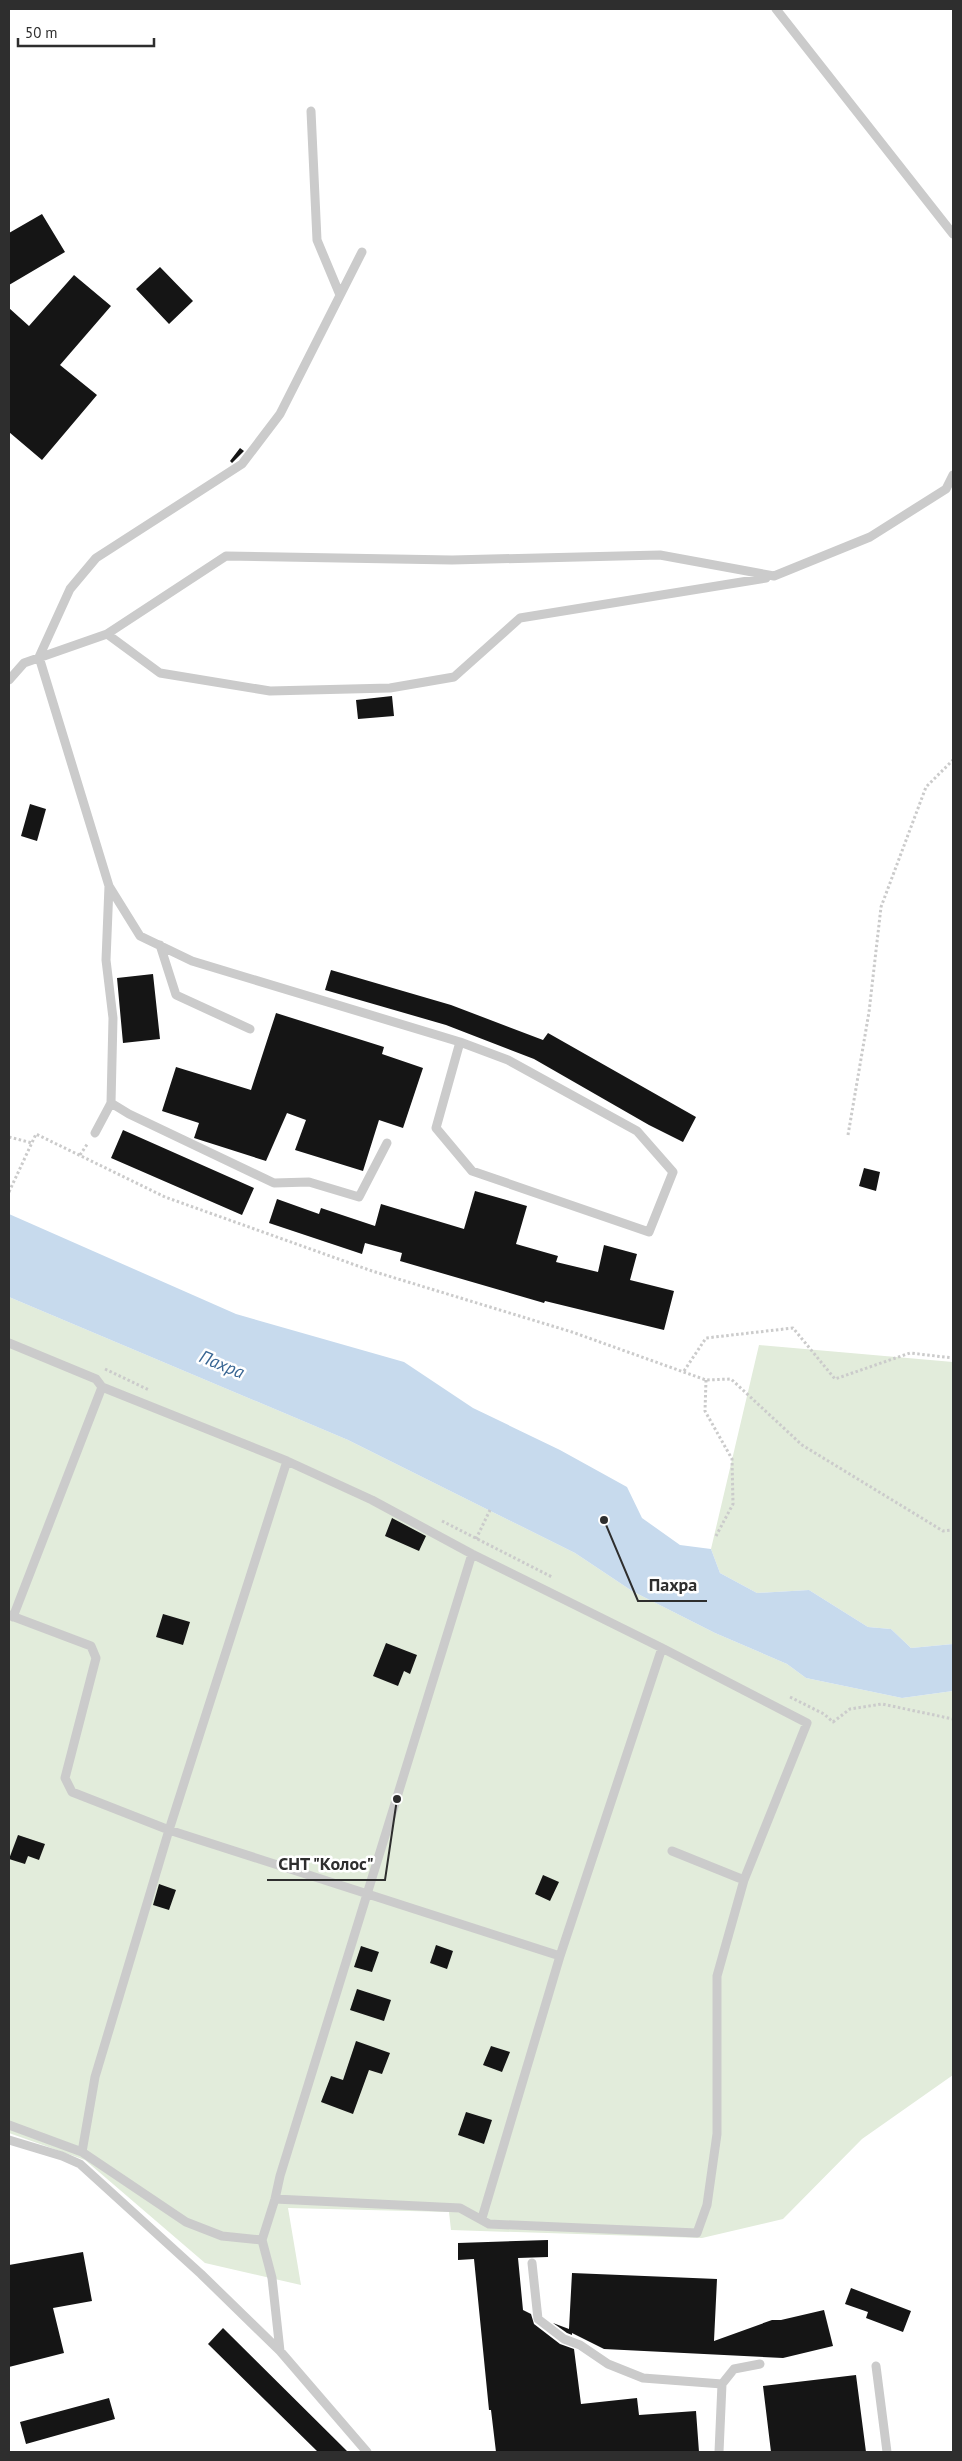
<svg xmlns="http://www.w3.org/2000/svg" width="962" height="2461" font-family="'PT Sans',sans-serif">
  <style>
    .green { fill: #e2ecdb }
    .water { fill: #c7daed }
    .building { fill: #151515 }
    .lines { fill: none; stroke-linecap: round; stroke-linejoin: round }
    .path { stroke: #cbcbcb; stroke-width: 3; stroke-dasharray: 2.5 2.5; stroke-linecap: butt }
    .service { stroke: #cbcbcb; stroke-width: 9 }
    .labels { text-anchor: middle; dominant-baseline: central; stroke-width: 5; stroke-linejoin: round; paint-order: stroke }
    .water-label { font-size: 18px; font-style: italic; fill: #396693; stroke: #fff }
    .leader { fill: none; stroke: #2e2e2e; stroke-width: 2 }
    .callout-dot { fill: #2e2e2e; stroke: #fff; stroke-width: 2 }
    .callout-label { font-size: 18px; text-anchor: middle; font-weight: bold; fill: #2e2e2e; stroke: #fff; stroke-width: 5; stroke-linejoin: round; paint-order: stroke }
  </style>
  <rect width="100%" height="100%" fill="#fff"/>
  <!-- green -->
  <path class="green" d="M9,1297L348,1440L575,1553L632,1591L715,1633L787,1664L806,1678L902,1698L953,1691V2075L862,2139L783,2219L702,2238L451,2230L449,2212L288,2208L301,2285L205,2263L85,2160L9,2133Z
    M759,1345L953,1362V1644L911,1648L891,1629L868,1627L809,1590L757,1593L720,1573L711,1549Z"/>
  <!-- water -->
  <path class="water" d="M9,1214L236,1314L404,1362L473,1408L560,1450L627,1487L642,1518L680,1545L711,1549L720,1573L757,1593L809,1590L868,1627L891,1629L911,1648L953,1644V1691L902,1698L806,1678L787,1664L715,1633L632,1591L575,1553L348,1440L9,1297Z"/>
  <!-- building -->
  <path class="building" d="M42,214L65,252L9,285V233Z
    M160,267L193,301L169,324L136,289Z
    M74,275L111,306L60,365L97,395L42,460L9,432V308L29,326Z
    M240,448L244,451L232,463L230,461Z
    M392,696L394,716L358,719L356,700Z
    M30,804L46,809L37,841L21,836Z
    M331,970L451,1005L543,1040L548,1033L696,1117L683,1142L649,1125L534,1059L446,1025L325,990Z
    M153,974L160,1039L123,1043L117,978Z
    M276,1013L384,1047L382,1054L423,1068L403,1128L379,1120L363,1171L295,1150L306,1120L287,1113L266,1161L194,1138L199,1123L162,1111L176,1067L251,1090Z
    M123,1130L254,1188L242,1215L111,1158Z
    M864,1168L880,1172L876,1191L859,1186Z
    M475,1191L527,1206L516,1244L558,1256L556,1262L598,1272L604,1245L637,1254L630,1280L674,1291L664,1330L545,1301L544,1303L400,1261L402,1253L365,1243L362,1254L269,1223L277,1199L319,1214L321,1208L375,1226L381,1204L464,1229Z
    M392,1518L426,1536L419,1551L385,1536Z
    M163,1614L190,1622L183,1645L156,1637Z
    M386,1643L417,1655L410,1674L404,1671L398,1686L373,1676Z
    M18,1835L45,1844L39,1860L28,1856L25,1864L9,1859Z
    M543,1875L559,1882L550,1901L535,1894Z
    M159,1884L176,1890L169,1910L153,1905Z
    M436,1945L453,1951L447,1969L430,1963Z
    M361,1946L379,1952L372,1972L354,1967Z
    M357,1989L391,2000L384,2021L350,2010Z
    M356,2041L390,2053L382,2074L369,2070L353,2114L321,2102L331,2076L343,2080Z
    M491,2046L510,2052L502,2072L483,2065Z
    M466,2112L492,2120L484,2144L458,2135Z
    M548,2240V2257L518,2258L523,2310L531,2314L534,2324L560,2344L574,2349L581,2404L637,2398L639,2415L696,2411L699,2452H496L491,2410H489L474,2259L458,2260V2243Z
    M83,2252L92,2301L53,2308L64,2353L9,2367V2265Z
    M572,2273L717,2279L714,2341L772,2320H781L824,2310L833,2346L783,2358L604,2349L572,2333V2335L567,2333L553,2323L569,2329Z
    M851,2288L911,2311L903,2332L866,2318L868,2312L845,2304Z
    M223,2328L348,2452H318L208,2344Z
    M856,2375L866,2452H771L763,2386Z
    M109,2398L115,2419L26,2444L20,2422Z"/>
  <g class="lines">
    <!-- path -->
    <path class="path" d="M848,1135L869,1012L881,907L926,787L953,760
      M9,1137L32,1143
      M80,1155L88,1143
      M9,1192L36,1134L165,1197L372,1271L572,1332L706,1380L731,1379L802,1445L943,1531L953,1530
      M105,1369L149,1390
      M684,1371L706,1338L793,1328L835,1379L910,1353L953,1358
      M706,1380L705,1411L732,1459L733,1504L716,1536
      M442,1521L552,1577
      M476,1539L490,1510
      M790,1697L824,1714L833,1722L850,1709L882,1704L953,1719"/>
    <!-- service -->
    <path class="service" d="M776,9L953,234
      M311,111L317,240L340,295
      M107,634L160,673L270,691L390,688L454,677L520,618L766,578
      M9,680L24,663L107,634L226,556L452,560L660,555L774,576L870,537L946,489L953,475
      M109,886L140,936L192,961L460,1042L508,1060L637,1131L673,1172L649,1232L472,1171L436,1128L460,1042
      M160,945L176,995L250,1029
      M111,1103L129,1114L274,1183L309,1182L359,1197L387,1143
      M95,1133L111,1103L113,1018L106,960L109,886L39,657L70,589L96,558L242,464L280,414L362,252
      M9,1343L96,1379L102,1387L287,1461L372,1500L472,1554L662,1648L807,1723L744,1880L717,1976V2134L707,2205L697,2233L489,2224L460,2208L275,2199
      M9,1615L91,1646L96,1658L65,1778L72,1792L169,1830L560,1956
      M13,1617L102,1387
      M672,1851L744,1880
      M9,2125L82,2152L186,2222L222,2236L262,2240
      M9,2140L62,2156L80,2164L201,2274L280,2351L367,2452
      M82,2152L95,2077L169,1830L287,1461
      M482,2218L560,1956L662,1648
      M532,2263L538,2319L564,2339L580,2345L608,2364L643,2378L722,2384
      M280,2351L272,2278L262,2240L275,2199L280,2176L472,1554
      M876,2366L887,2452
      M719,2452L722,2384L734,2369L760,2364"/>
  </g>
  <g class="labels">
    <!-- water labels -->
    <g class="water-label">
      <text transform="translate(222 1364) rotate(22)">Пахра</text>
    </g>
  </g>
  <!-- callouts -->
  <path class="leader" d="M604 1520L638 1601H707M397 1799L385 1880H267"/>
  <g class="callout-dot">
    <circle cx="604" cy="1520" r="5"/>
    <circle cx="397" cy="1799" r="5"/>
  </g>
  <g class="callout-label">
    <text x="673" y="1591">Пахра</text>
    <text x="326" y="1870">СНТ "Колос"</text>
  </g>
  <!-- border -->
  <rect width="962" height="2461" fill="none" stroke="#2e2e2e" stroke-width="20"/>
  <!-- scale -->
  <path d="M18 38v8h136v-8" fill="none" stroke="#2e2e2e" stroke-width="2.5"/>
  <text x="25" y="38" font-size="15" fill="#2e2e2e" stroke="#ffffff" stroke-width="4" paint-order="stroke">50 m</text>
</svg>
